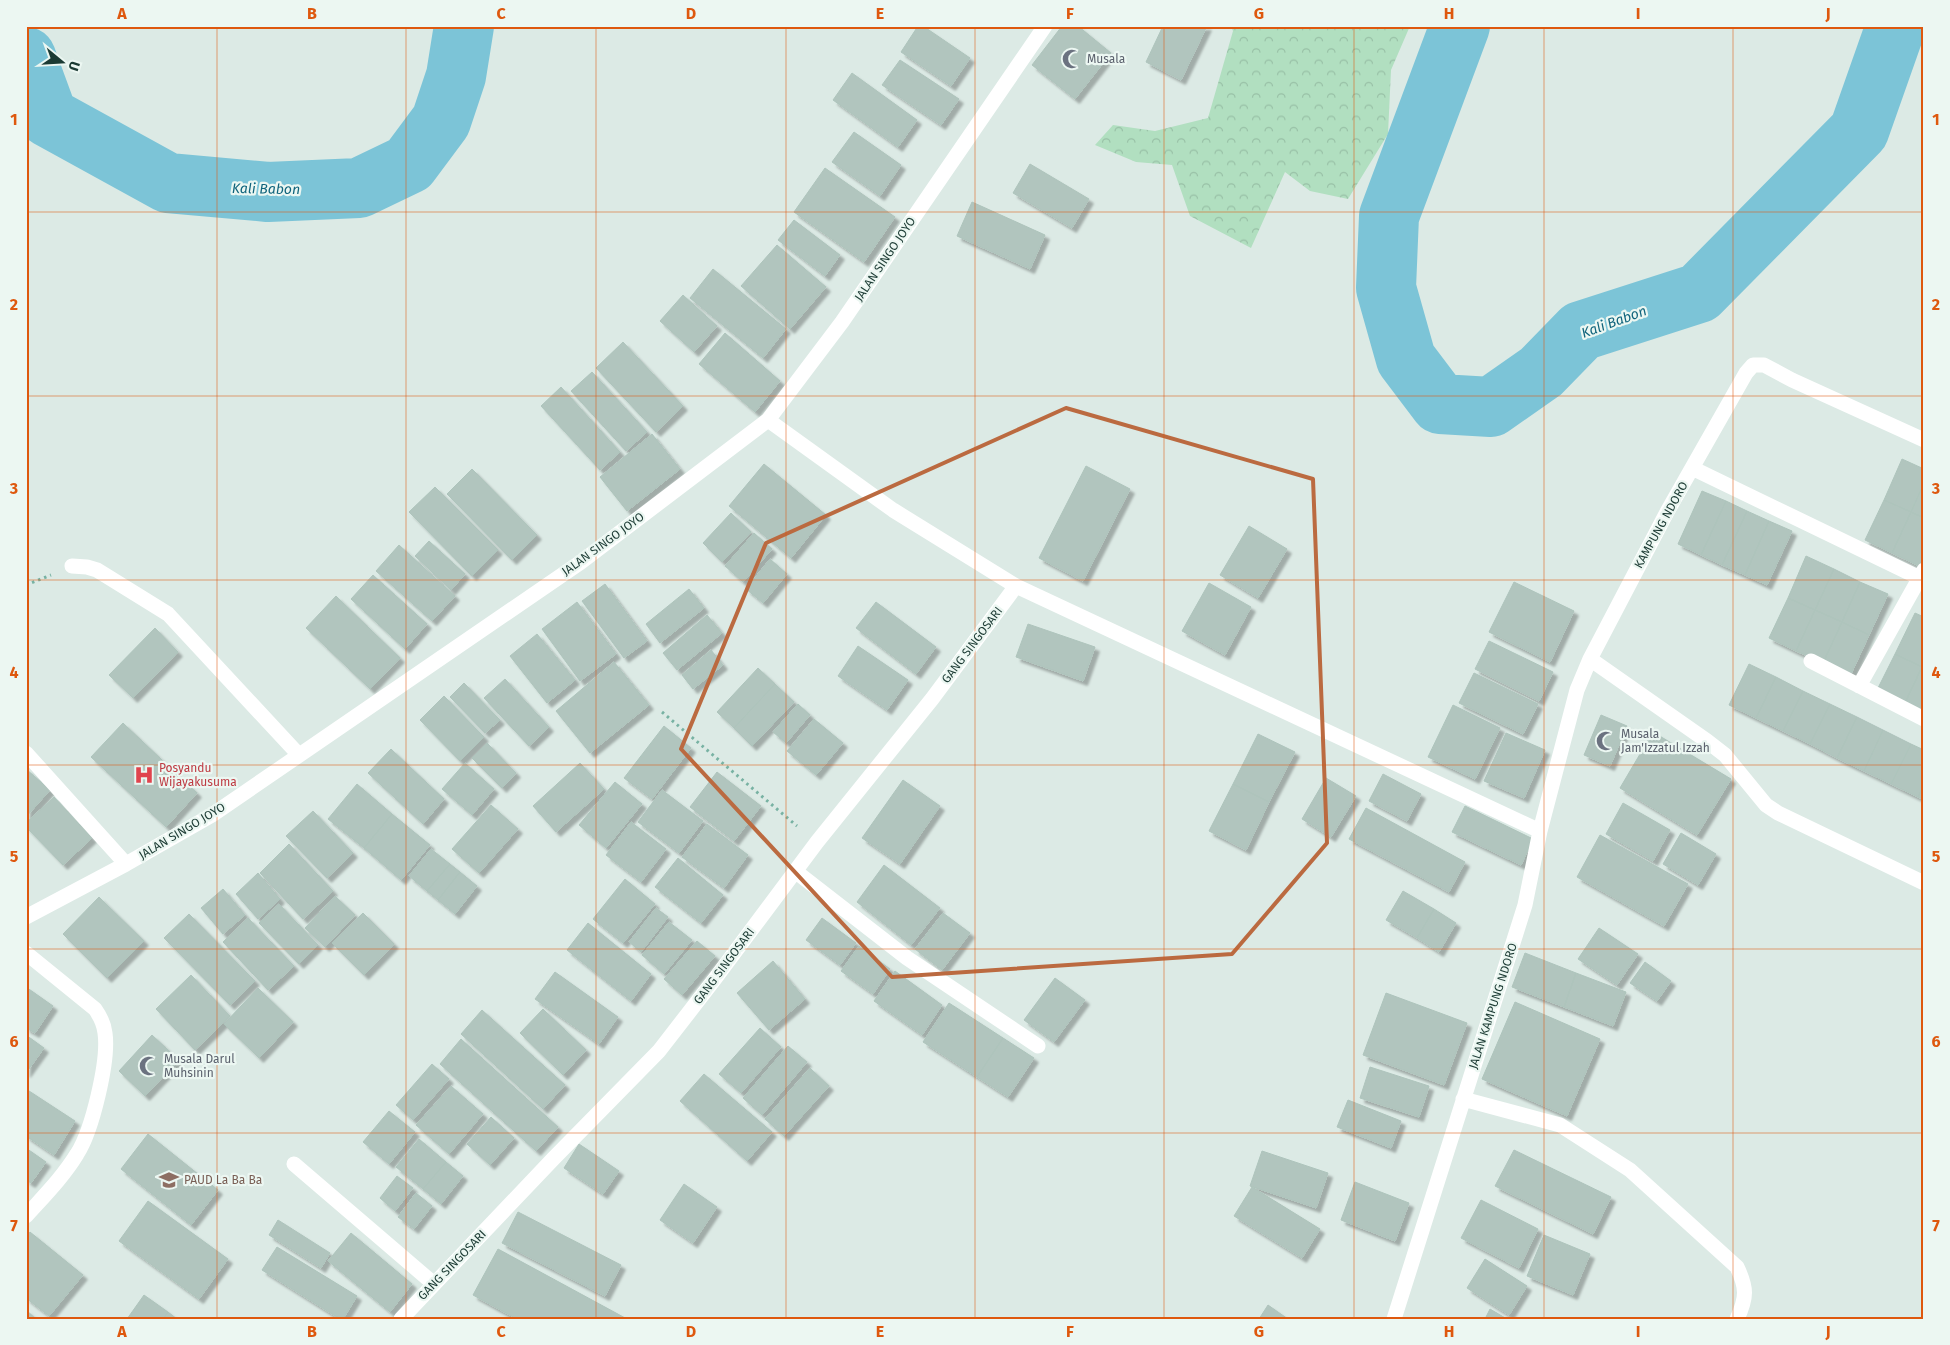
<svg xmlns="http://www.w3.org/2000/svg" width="1950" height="1345" font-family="'Fira Sans',sans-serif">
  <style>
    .forest { fill: url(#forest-crowns) }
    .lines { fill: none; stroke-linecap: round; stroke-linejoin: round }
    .river { stroke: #7cc4d7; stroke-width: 60 }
    .building { fill: #b1c5be; stroke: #aec4bc; filter: url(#shadow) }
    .path { stroke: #78b2a3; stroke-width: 3; stroke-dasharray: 2.5 4; stroke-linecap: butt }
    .minor { stroke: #fff; stroke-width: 15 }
    .marked { fill: none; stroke: #bb6a40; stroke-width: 4; stroke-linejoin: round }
    .grid { fill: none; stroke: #de580e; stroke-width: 1; stroke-opacity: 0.55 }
    .labels { text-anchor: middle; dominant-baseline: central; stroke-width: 4.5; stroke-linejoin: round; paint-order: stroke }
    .worship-label { font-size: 12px; fill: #5b616d; stroke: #ecf7f2; text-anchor: start }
    .street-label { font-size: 12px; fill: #1c3b34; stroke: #ecf7f2 }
    .health-label { font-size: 12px; fill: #be3a42; stroke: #ecf7f2; text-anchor: start }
    .education-label { font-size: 12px; fill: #785e54; stroke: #ecf7f2; text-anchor: start }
    .water-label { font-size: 14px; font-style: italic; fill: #10647c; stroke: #ecf7f2 }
    .neatline { fill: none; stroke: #de580e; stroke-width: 2 }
    .grid-label { font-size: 16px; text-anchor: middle; font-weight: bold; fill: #de580e }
  </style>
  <defs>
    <pattern id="forest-crowns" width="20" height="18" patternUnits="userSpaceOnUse" patternTransform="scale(1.25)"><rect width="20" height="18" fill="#b1dfc0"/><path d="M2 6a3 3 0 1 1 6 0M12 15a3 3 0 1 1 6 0" fill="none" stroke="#98c0a6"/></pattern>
    <filter id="shadow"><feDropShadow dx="4.5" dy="4.5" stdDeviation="1" flood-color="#0004"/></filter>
  </defs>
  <rect width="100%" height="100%" fill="#dceae5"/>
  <!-- forest -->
  <path class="forest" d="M1231,26H1410L1391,70L1388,134L1348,199L1310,191L1285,172L1251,248L1190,216L1172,165L1136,162L1095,145L1113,125L1155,131L1208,118L1233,31Z"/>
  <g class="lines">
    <!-- river -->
    <path class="river" d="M1460,26L1389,216L1386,288L1406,359L1440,404L1491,407L1541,372L1581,331L1699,293L1859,131L1896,26
      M26,57L48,117L168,183L268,192L359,188L409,164L441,121L456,76L464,26"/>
  </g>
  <!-- building -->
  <path class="building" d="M918,26H923L970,58L951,86L901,52Z
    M1062,26H1078L1111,53L1075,99L1032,65Z
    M1163,26H1207L1181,80L1146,62Z
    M900,60L959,99L941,125L882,85Z
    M852,73L917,120L898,147L833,100Z
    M854,132L901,165L880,196L832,162Z
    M1030,164L1089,199L1072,228L1013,193Z
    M825,168L895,217L864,262L794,212Z
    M972,202L1045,235L1030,269L957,236Z
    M794,220L840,255L825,276L778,240Z
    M777,245L826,287L790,329L741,286Z
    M713,269L786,329L763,358L690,298Z
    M683,295L717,326L694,352L660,321Z
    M725,333L780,381L755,412L699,364Z
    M623,342L683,406L656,432L596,368Z
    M592,372L647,432L626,451L571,391Z
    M561,387L620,452L600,470L541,406Z
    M652,434L680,469L627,511L600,477Z
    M1902,459L1924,469V483L1911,512L1884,500Z
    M764,464L826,515L791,558L729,506Z
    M1086,466L1130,489L1083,581L1039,558Z
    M472,469L537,535L512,560L447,494Z
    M1924,483V518L1911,512Z
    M435,487L498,550L472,576L409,512Z
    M1702,491L1726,501L1701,555L1678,544Z
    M1884,500L1911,512L1892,553L1865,540Z
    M1726,501L1747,511L1722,565L1701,555Z
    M1747,511L1769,521L1745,575L1722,565Z
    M1911,512L1924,518V555L1919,566L1892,553Z
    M731,513L751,532L722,562L703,543Z
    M1769,521L1792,531L1767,585L1745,575Z
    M1249,526L1287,549L1258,598L1220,575Z
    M754,533L772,549L743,582L725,566Z
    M429,541L465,574L451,590L415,556Z
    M399,545L455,596L432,621L376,571Z
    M1806,556L1834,569L1815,610L1788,598Z
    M770,559L787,574L763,603L746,589Z
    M1834,569L1860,582L1842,622L1815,610Z
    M373,575L427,624L405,649L351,599Z
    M1514,582L1574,611L1550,662L1489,632Z
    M1860,582L1888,594L1869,635L1842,622Z
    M1209,583L1251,607L1225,655L1182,631Z
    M605,584L647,641L624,658L582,601Z
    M689,589L704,608L660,643L646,624Z
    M336,596L400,658L370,689L306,628Z
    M1788,598L1815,610L1796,651L1769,638Z
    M577,602L616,654L580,681L542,629Z
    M876,602L936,647L916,674L856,628Z
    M1815,610L1842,622L1823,663L1796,651Z
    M1915,613L1924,617V663L1922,667L1895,654Z
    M707,615L722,633L677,670L663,653Z
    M1842,622L1869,635L1850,676L1823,663Z
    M1028,624L1095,647L1083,681L1016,657Z
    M155,628L178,652L133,698L109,675Z
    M537,634L575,680L547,703L510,656Z
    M1489,641L1553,672L1539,701L1475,669Z
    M858,646L908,680L887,710L838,676Z
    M711,650L723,665L693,689L682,675Z
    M1895,654L1922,667L1903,707L1875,694Z
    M614,662L649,705L590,753L556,711Z
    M1749,664L1776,677L1756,718L1729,705Z
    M1922,667H1924V717L1903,707Z
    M758,668L775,684L734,728L717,712Z
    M1474,673L1538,704L1523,734L1459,703Z
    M1776,677L1803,691L1783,731L1756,718Z
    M505,679L549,727L529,746L484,698Z
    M464,683L500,720L485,733L450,697Z
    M775,684L794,702L752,746L734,728Z
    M1803,691L1830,704L1810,744L1783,731Z
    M444,696L484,737L460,761L420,720Z
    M798,704L810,715L786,743L773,732Z
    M1830,704L1857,717L1837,758L1810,744Z
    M1453,705L1500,728L1475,779L1428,757Z
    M1601,715L1627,726L1610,766L1584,755Z
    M1857,717L1883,730L1864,771L1837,758Z
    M814,719L843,743L816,775L787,751Z
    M123,723L197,793L166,827L91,757Z
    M664,726L691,748L652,799L624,778Z
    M1883,730L1911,744L1891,784L1864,771Z
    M1653,732L1731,779L1697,835L1620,788Z
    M1506,733L1545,750L1524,798L1484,781Z
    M1258,734L1295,752L1269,802L1233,784Z
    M487,743L516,773L502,788L472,758Z
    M1911,744L1924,750V785L1918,797L1891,784Z
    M391,749L444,799L423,824L368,773Z
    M465,763L494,789L472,815L442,789Z
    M580,763L604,789L556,832L533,806Z
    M26,769L50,790L26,817Z
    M717,772L761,806L734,841L690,807Z
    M1383,774L1421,794L1407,821L1369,801Z
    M1326,778L1356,796L1331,837L1302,819Z
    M903,780L940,806L900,864L862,838Z
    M615,782L642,804L606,848L579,825Z
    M357,784L392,814L364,848L328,819Z
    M1233,784L1269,802L1246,850L1209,831Z
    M1924,785V800L1918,797Z
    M662,790L703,821L679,853L638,822Z
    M54,797L92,838L63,865L26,827V823Z
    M1623,803L1670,830L1653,861L1606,834Z
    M491,805L518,829L479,873L452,849Z
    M1465,806L1533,839L1521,865L1452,832Z
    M1366,808L1465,862L1449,892L1349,839Z
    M313,811L353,853L327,878L286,836Z
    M392,814L430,845L401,880L364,848Z
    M631,822L666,849L641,882L606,855Z
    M707,824L748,855L724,888L682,857Z
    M1681,833L1716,854L1698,885L1663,864Z
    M1600,835L1688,884L1664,926L1577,877Z
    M289,844L333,891L303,919L260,873Z
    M431,849L450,864L427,891L409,876Z
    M678,858L723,895L701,923L655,887Z
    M450,864L460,872L438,900L427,891Z
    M884,865L940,908L911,945L857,902Z
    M460,872L477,886L455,914L438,900Z
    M258,873L280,899L258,919L236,894Z
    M625,879L655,904L623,943L593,919Z
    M223,889L245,915L223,934L201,908Z
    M1403,891L1434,909L1417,938L1386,920Z
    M335,896L355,915L325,947L305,928Z
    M99,897L144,941L107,978L63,934Z
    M279,904L318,945L299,964L259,923Z
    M656,908L668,917L641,952L629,942Z
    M1434,909L1456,923L1439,952L1417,938Z
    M363,913L394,944L364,975L332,943Z
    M943,913L970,933L942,970L915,949Z
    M189,914L255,981L230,1005L164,938Z
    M248,918L294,966L268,990L223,942Z
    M822,918L856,943L840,965L806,940Z
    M669,922L692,940L664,974L642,955Z
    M588,923L651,974L631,1001L567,950Z
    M1599,928L1638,954L1617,985L1578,959Z
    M697,941L715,956L682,995L664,979Z
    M859,946L890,969L873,994L841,971Z
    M1525,953L1576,973L1564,1007L1512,987Z
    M773,961L805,999L769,1030L737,993Z
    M1645,962L1671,981L1657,1001L1630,983Z
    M895,971L942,1005L922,1035L874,1001Z
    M555,972L618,1017L599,1044L535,999Z
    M1576,973L1626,992L1613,1026L1564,1007Z
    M191,975L230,1016L195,1050L156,1009Z
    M1055,978L1085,1000L1054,1042L1024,1020Z
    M26,987L53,1006L35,1033L26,1028Z
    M258,988L293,1022L259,1058L224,1024Z
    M1386,993L1467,1023L1444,1085L1363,1055Z
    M1515,1002L1600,1039L1567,1116L1482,1079Z
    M949,1003L1003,1038L977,1077L923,1042Z
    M543,1009L586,1050L563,1075L520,1033Z
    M482,1010L565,1085L543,1109L461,1034Z
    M760,1028L781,1047L741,1093L719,1074Z
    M26,1035L44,1048L26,1073Z
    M152,1035L179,1060L145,1096L119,1071Z
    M1003,1038L1034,1058L1008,1097L977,1077Z
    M461,1039L558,1127L536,1151L440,1064Z
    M788,1046L807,1062L762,1115L743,1098Z
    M432,1064L449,1079L413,1120L396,1105Z
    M1370,1067L1429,1086L1419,1117L1360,1098Z
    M810,1068L829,1086L784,1136L765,1119Z
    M704,1074L772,1132L747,1161L680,1101Z
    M451,1086L483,1114L449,1154L416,1125Z
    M26,1089L75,1121L54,1155L26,1136Z
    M1348,1100L1401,1121L1391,1148L1337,1127Z
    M389,1111L415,1132L389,1164L363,1142Z
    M491,1117L514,1138L490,1165L467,1144Z
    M148,1134L218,1190L191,1225L121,1169Z
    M419,1139L446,1162L423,1189L396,1167Z
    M579,1144L619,1171L603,1194L564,1168Z
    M26,1148L46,1162L31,1183L26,1180Z
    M1514,1150L1611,1197L1593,1234L1495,1186Z
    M1262,1151L1328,1173L1316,1208L1250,1186Z
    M446,1162L463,1176L441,1204L423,1189Z
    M397,1176L413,1188L395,1211L380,1198Z
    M1355,1182L1409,1203L1395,1241L1341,1220Z
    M684,1184L717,1207L693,1243L660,1220Z
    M1252,1187L1320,1229L1302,1258L1234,1216Z
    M416,1193L432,1206L414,1229L398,1217Z
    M1481,1200L1538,1229L1519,1268L1461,1238Z
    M148,1201L228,1259L199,1299L119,1241Z
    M518,1212L621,1265L605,1296L502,1243Z
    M278,1220L330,1253L321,1268L269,1235Z
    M30,1232L83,1275L49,1316L26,1298V1237Z
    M351,1233L412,1284L390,1312L328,1261Z
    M1544,1235L1590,1254L1573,1295L1527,1276Z
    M277,1247L357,1296L343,1319H340L262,1270Z
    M498,1249L627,1319H517L473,1295Z
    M1485,1259L1527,1286L1509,1315L1467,1288Z
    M144,1295L168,1312L163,1319H127Z
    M1268,1305L1288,1319H1259Z
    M1490,1309L1507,1319H1485Z
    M26,1310L36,1319H26Z
    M168,1312L177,1319H163Z"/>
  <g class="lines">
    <!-- path -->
    <path class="path" d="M26,585L51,575
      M662,712L797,826"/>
    <!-- minor -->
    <path class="minor" d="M768,420L893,510L1016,586L1540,831
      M1692,468L1924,580
      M72,566L87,567L97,570L168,614L299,755
      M1590,659L1707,741L1725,755L1766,805L1778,813L1924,883
      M1811,661L1924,719
      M1859,686L1924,570
      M26,753L126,864
      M795,871L907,958L1038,1046
      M26,917L126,864L212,815L581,562L768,420L842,322L1045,26
      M26,953L95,1009C100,1016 104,1024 105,1033C109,1061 92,1131 77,1154C63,1177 44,1196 26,1216
      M1463,1099L1560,1125L1630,1170L1737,1267C1747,1288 1747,1297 1737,1319
      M294,1164L434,1284
      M401,1319L553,1159L659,1051L714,980L817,842L932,699L1016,586
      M1394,1319L1525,905L1540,831L1577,690L1590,659L1667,512L1746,373L1753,365H1764L1792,380L1924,440"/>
  </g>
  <!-- marked area -->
  <path class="marked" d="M1066,408L1313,479L1327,843L1232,954L892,977L681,749L766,543Z"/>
  <!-- grid -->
  <path class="grid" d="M217,26V1319M406,26V1319M596,26V1319M786,26V1319M975,26V1319M1164,26V1319M1354,26V1319M1544,26V1319M1733,26V1319M26,212H1924M26,396H1924M26,580H1924M26,765H1924M26,949H1924M26,1133H1924"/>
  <!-- icons -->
  <defs>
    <symbol id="mosque-bare" viewBox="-9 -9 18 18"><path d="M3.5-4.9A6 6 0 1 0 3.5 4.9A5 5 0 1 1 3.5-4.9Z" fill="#6b7280" stroke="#ecf7f2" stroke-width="2.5" paint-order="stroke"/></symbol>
    <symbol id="hospital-bare" viewBox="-9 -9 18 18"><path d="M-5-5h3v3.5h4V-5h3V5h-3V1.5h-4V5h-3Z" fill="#e0444e" stroke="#ecf7f2" stroke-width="2.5" paint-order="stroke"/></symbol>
    <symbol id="school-bare" viewBox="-9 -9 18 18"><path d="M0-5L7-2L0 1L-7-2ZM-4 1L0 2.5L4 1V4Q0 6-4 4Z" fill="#8d6e63" stroke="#ecf7f2" stroke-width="2.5" paint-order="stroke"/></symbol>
  </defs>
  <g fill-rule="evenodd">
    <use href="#mosque-bare" x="1058" y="45" width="28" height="28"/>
    <use href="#mosque-bare" x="1592" y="727" width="28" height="28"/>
    <use href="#hospital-bare" x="130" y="761" width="28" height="28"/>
    <use href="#mosque-bare" x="135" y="1052" width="28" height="28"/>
    <use href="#school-bare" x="155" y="1166" width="28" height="28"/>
  </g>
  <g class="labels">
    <!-- worship labels -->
    <g class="worship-label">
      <text x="1087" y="59">Musala</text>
      <text x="1621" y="734">Musala<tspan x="1621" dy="14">Jam'Izzatul Izzah</tspan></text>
      <text x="164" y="1059">Musala Darul<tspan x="164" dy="14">Muhsinin</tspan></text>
    </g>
    <!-- street labels -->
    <g class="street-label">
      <text transform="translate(885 259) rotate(-56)">JALAN SINGO JOYO</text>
      <text transform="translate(1661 525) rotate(-61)">KAMPUNG NDORO</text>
      <text transform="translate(603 544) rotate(-36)">JALAN SINGO JOYO</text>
      <text transform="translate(972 645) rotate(-53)">GANG SINGOSARI</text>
      <text transform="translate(182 831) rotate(-31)">JALAN SINGO JOYO</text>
      <text transform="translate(724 966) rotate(-53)">GANG SINGOSARI</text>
      <text transform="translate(1493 1006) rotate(-72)">JALAN KAMPUNG NDORO</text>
      <text transform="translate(452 1265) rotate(-46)">GANG SINGOSARI</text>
    </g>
    <!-- health labels -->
    <g class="health-label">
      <text x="159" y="768">Posyandu<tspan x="159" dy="14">Wijayakusuma</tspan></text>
    </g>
    <!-- education labels -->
    <g class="education-label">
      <text x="184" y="1180">PAUD La Ba Ba</text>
    </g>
    <!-- water labels -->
    <g class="water-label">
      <text transform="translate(266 189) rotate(1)">Kali Babon</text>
      <text transform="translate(1614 322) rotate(-20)">Kali Babon</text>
    </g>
  </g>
  <!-- border -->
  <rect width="1950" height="1345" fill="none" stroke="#ecf7f2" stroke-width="55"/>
  <!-- north arrow -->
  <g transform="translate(62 62) rotate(108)" stroke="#ecf7f2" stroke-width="4" paint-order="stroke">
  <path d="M0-4L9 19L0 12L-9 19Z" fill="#1c3b34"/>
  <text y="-8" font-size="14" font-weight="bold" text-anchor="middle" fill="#1c3b34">U</text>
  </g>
  <rect x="28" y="28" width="1894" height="1290" class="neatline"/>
  <g class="grid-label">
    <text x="122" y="19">A</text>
    <text x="312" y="19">B</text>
    <text x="501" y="19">C</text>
    <text x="691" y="19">D</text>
    <text x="880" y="19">E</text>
    <text x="1070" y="19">F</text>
    <text x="1259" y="19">G</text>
    <text x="1449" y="19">H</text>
    <text x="1638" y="19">I</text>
    <text x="1828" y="19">J</text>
    <text x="14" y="125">1</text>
    <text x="1936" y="125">1</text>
    <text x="14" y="310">2</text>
    <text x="1936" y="310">2</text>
    <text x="14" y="494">3</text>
    <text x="1936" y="494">3</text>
    <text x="14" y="678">4</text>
    <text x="1936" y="678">4</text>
    <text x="14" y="862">5</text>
    <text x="1936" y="862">5</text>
    <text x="14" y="1047">6</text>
    <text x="1936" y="1047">6</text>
    <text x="14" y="1231">7</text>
    <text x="1936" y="1231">7</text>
    <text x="122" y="1337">A</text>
    <text x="312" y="1337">B</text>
    <text x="501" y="1337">C</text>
    <text x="691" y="1337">D</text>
    <text x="880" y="1337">E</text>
    <text x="1070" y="1337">F</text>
    <text x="1259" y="1337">G</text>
    <text x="1449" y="1337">H</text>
    <text x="1638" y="1337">I</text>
    <text x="1828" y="1337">J</text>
  </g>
</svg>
